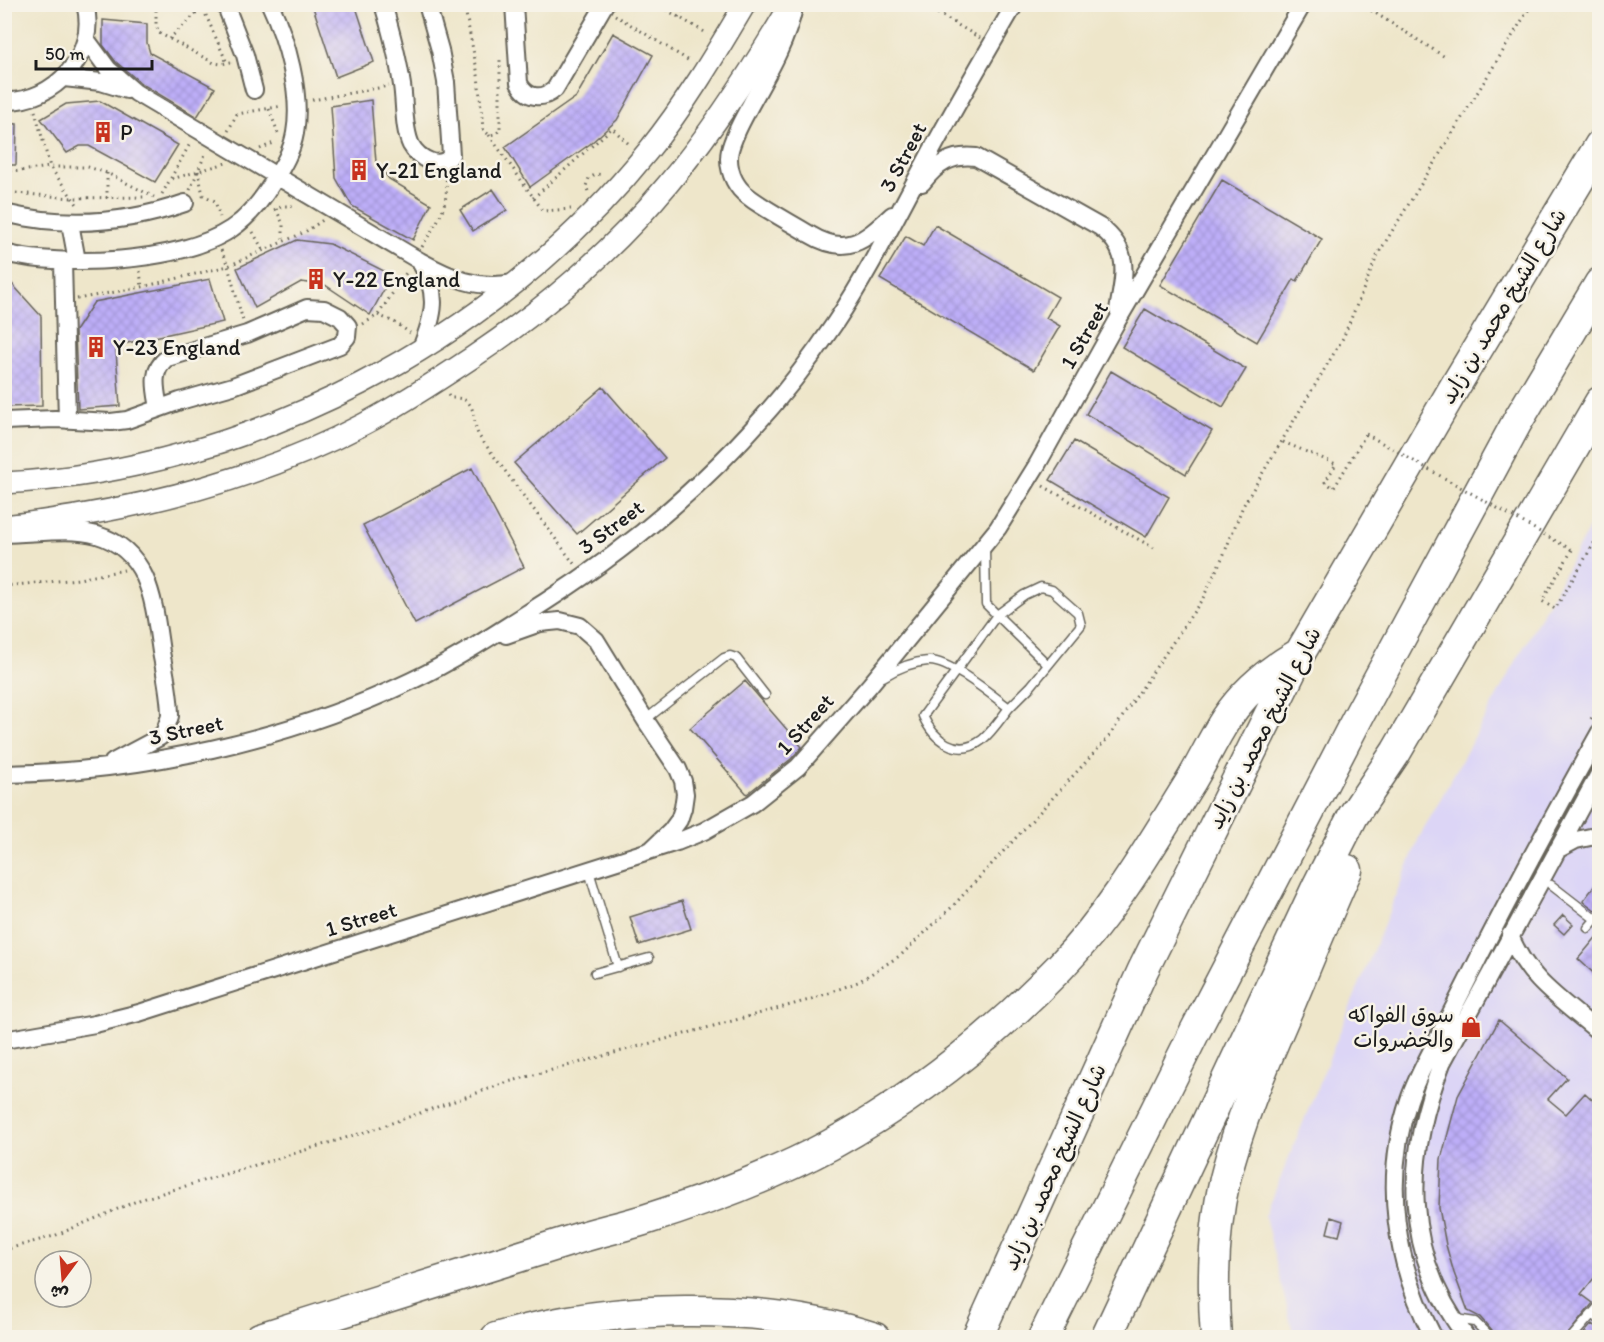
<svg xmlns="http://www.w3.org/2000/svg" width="1604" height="1342" font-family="Itim,'Playpen Sans Arabic',sans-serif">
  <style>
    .built { fill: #dcd5f6 }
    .building { fill: url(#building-cross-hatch) }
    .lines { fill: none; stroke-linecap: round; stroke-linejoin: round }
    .service-casing { stroke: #666359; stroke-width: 11 }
    .minor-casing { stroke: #666359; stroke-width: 20 }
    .tertiary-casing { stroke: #666359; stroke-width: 24 }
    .motorway-casing { stroke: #666359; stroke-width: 33 }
    .path { stroke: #666359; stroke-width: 3; stroke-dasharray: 1.5 4.5; stroke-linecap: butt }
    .service { stroke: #fff; stroke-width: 8 }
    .minor { stroke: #fff; stroke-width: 16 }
    .tertiary { stroke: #fff; stroke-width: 21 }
    .motorway { stroke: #fff; stroke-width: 30 }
    .path-bridge { stroke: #666359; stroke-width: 3; stroke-dasharray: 1.5 4.5; stroke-linecap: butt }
    .labels { text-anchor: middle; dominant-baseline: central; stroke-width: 5; stroke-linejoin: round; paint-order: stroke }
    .poi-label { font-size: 22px; fill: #1c1c1c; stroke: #f7f3e8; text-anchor: start }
    .street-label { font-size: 22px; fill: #1c1c1c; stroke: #f7f3e8 }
  </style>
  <defs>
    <pattern id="building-cross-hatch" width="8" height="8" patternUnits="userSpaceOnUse" patternTransform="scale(1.5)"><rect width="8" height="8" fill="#bdaef8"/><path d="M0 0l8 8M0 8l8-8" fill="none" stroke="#a295d4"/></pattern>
  </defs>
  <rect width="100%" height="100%" fill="#f7f3e8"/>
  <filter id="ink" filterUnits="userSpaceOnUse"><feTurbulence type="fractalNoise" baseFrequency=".0167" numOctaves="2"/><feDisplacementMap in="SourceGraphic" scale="12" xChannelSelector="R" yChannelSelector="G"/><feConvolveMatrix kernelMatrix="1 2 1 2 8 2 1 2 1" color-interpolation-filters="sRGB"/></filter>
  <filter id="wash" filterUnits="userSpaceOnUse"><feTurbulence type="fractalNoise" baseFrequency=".008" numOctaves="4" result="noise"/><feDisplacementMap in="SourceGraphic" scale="24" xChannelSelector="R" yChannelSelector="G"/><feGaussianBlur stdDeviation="1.35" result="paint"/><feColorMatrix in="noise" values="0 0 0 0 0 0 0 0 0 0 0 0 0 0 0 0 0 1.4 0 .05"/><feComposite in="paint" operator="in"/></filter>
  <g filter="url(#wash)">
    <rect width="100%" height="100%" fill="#eee6ca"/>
    <!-- built -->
    <path class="built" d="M1599,510V1337H1294L1265,1216L1419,838Z"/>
    <g id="blocks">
      <!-- building -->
      <path class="building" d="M312,4H355L374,62L336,77Z
        M103,20L147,24V43L150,53L215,88L197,117L142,84L116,62L103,45Z
        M613,33L653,55L617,120L590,144L530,187L505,147L576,97Z
        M371,100L376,162L389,179L431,204L413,240L352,206L336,178L331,106Z
        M100,101L178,145L155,182L89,146H80L67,153L41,119L66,104Z
        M4,123L17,124L16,165H4Z
        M1222,180L1322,239L1297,281L1294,279L1257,342L1160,285Z
        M493,189L507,210L473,231L460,210Z
        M935,225L1058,297L1046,318L1060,326L1034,370L880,279L906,236L923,246Z
        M297,240L330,244L392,275L370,315L325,285L301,282L255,308L237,268Z
        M4,275L41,316L42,406L4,407Z
        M210,279L223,322L123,344L116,351L120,406L78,409L75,331L94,302Z
        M1145,309L1246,369L1223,407L1122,347Z
        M1111,371L1212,431L1186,474L1086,414Z
        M603,387L665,458L577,534L514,463Z
        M1074,441L1169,497L1146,537L1050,480Z
        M472,468L524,567L415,624L363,525Z
        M745,681L802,747L791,759L747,794L690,728Z
        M1599,880V908L1595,910L1583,901Z
        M682,901L691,929L639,945L630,917Z
        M1563,915L1573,924L1564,934L1554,925Z
        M1599,934V978L1578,959Z
        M1499,1020L1567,1078L1548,1099L1566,1114L1585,1093L1599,1106V1272L1581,1294L1593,1303L1565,1338H1498L1480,1317L1468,1311L1454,1273L1446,1245L1439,1208L1441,1159L1458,1096Z
        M1331,1217L1343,1221L1339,1236L1327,1233Z
        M1592,1324L1599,1330V1338H1580Z"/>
    </g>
  </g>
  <g filter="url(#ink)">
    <use href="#blocks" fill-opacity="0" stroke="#666359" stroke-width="1.5"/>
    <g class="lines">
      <defs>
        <path id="service" d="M883,677C896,669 912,662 928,661C948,659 992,695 1009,708L1031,686L1081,625L1078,613L1052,590L1041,587L1024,595L997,615L986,604L985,547
          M1009,708C1001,718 992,732 982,740C957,759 933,739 923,716L997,615L1048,665
          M645,720L724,658L730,656L736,658L765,695
          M589,871L618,967
          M1551,885L1595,919
          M1588,928L1600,914
          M595,973L649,958
          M1592,1314L1600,1321
          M1456,1319L1475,1322L1491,1338
          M1571,1338L1600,1305"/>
        <path id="minor" d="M225,4L245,55L254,90
          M383,4C391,31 398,58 402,85C405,104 403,128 411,145C418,158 441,172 451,155L446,82L440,50L427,4
          M514,4L519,83C527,99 543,100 555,89L605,4
          M794,8C786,43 768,73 751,104C743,119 734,134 730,150C727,163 731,178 740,189C752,203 792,223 809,234C847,257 864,241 892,215
          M86,39L108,69L136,93L420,261C451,278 477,290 513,283
          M64,78L101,82L127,90
          M4,101C54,103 99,54 85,4
          M922,183C937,164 951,154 976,157L1100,227C1132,251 1124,276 1118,310
          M4,213C66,228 125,224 185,203
          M70,223L77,261
          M4,253C63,268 180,263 231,229C249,217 262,200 273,182C283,166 292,151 295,133C302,94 287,40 270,4
          M63,262L67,420
          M420,262C440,293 434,316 421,348
          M4,421L55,419L111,422L127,420L180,401L233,386L340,345L347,337L348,326L340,317L324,309L307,308L247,334L167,358C150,371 156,390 159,408
          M4,534C33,534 70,527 97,535C151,551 154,605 161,652C165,673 170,695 170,716L165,731L160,737L113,762
          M506,635L540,623L560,621L580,626L596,640L646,721L678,769L683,781L685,794L683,808L679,820L671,831L652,849
          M4,774C140,772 288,740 411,681C458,659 501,630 545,602C659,529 760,436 835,323C869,272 896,217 925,163C953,110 984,57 1015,4
          M1557,850L1576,840L1600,835
          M1510,935C1527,980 1564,1002 1600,1033
          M4,1040L95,1024L139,1013L677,842L704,831L753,803L798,767L870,685L998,528L1037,465L1116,323L1303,4
          M1434,1338C1395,1264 1382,1180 1409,1100C1416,1079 1428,1058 1438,1038C1452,1011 1466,984 1479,957C1518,881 1558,807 1600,732
          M1467,1338C1402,1252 1404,1160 1442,1063L1600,772"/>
        <path id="tertiary" d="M4,483C250,470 494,342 648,151C685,105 715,55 745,4
          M4,526C128,512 254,482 364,424C402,404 437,381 473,357C546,308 612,252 668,184C715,128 754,67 791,4"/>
        <path id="motorway" d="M260,1338C367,1304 474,1271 582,1237C602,1231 624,1226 644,1220C708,1200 772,1176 830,1145C916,1098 993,1036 1060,967C1113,912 1151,845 1191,781C1203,761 1213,739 1226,719C1244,692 1269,671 1297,655
          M496,1338C611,1304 760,1300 875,1338
          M977,1338L1143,970L1300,653L1454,388L1600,145
          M1043,1338L1194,1033L1359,715L1517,422L1600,283
          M1106,1338L1317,887L1353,816L1396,752L1600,402
          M1216,1338C1212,1285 1213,1230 1225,1179C1240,1118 1265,1062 1290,1004C1309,959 1327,914 1347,870"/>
      </defs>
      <!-- service casing -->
      <use href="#service" class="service-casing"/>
      <!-- minor casing -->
      <use href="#minor" class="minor-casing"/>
      <!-- tertiary casing -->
      <use href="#tertiary" class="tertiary-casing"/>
      <!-- motorway casing -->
      <use href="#motorway" class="motorway-casing"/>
      <!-- path -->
      <path class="path" d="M156,4V25L159,33L214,63L221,64L231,62
        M201,4L227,63
        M464,4L478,75L483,129L489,135L496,134L500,130V57
        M656,4L708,34
        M922,4L980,38
        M1361,4L1445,57
        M615,15L691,62
        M678,17L686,4
        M169,39L202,8
        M312,100L389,86
        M269,109L278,133
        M35,111L50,167L79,207
        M228,131L237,114L282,106
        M489,135L543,211L571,209
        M260,149L276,142
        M198,171L203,195L215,201L220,217
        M4,173L50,167H88L107,173L154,197
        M107,173V198
        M172,179L226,163
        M190,190L206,152
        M588,191L586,186L589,178L597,174L603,175
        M4,192L72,198L146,197
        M162,194L191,142
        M533,198L612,128L630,145
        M276,209L283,224V241
        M274,210L283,206H294
        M253,232L263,250
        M422,247C438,219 449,209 446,176
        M221,250L228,266L243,321
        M140,271L142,287
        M77,299L142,287L228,266L305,232L323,220
        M378,315L396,323L410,333
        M363,324L378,315L408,270
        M448,395L450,398C480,396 470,419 479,436L575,565
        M1283,442L1336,464L1325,482L1334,488L1366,434
        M1043,486L1154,548
        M1572,550L1542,601L1555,609L1600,533
        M4,586L79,579L124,570
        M1591,719L1600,702
        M4,1250L54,1236L139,1200L372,1130L508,1082L809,1000L858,982L901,955L952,907L1108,738L1203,598L1224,554L1243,506L1343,338L1378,254L1532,4"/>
      <!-- service -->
      <use href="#service" class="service"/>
      <!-- minor -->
      <use href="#minor" class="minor"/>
      <!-- tertiary -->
      <use href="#tertiary" class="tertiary"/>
      <!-- motorway -->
      <use href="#motorway" class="motorway"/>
      <!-- path-bridge -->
      <path class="path-bridge" d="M1366,434L1572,550"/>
    </g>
  </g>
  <!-- icons -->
  <defs>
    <symbol id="building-bare" viewBox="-9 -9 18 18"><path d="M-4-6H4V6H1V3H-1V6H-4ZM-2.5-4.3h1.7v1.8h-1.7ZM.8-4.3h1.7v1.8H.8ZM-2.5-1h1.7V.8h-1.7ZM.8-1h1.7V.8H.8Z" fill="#c8321e" stroke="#f7f3e8" stroke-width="2.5" paint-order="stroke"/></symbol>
    <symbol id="shop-bare" viewBox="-9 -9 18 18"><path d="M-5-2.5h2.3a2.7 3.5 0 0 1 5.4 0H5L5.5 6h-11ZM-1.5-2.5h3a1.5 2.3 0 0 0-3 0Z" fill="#c8321e" stroke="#f7f3e8" stroke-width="2.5" paint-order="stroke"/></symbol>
  </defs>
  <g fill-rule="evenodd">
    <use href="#building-bare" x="88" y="117" width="30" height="30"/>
    <use href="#building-bare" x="344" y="155" width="30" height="30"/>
    <use href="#building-bare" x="301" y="264" width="30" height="30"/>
    <use href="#building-bare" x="81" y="332" width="30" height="30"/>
    <use href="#shop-bare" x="1456" y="1012" width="30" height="30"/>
  </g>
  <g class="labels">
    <!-- poi labels -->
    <g class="poi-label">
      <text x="120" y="132">P</text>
      <text x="376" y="170">Y-21 England</text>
      <text x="333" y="279">Y-22 England</text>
      <text x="113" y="347">Y-23 England</text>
      <text x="1454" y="1014" text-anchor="end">سوق الفواكه<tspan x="1454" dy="25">والخضروات</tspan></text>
    </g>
    <!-- street labels -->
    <g class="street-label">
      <text transform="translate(903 157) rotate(-62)">3 Street</text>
      <text transform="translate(1503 306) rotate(-59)">شارع الشيخ محمد بن زايد</text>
      <text transform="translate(1084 335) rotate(-60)">1 Street</text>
      <text transform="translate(611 527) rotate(-37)">3 Street</text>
      <text transform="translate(805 724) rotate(-48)">1 Street</text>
      <text transform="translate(1264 728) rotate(-63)">شارع الشيخ محمد بن زايد</text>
      <text transform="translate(186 730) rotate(-12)">3 Street</text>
      <text transform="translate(361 919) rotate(-17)">1 Street</text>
      <text transform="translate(1054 1167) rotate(-66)">شارع الشيخ محمد بن زايد</text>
    </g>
  </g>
  <!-- margin -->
  <rect width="1604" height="1342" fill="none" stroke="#f7f3e8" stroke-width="24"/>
  <!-- north arrow -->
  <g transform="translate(63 1279) rotate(196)"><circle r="28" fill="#f7f3e8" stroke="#9f9d96" stroke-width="1.5"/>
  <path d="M0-4.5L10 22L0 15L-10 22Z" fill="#c8321e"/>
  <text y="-9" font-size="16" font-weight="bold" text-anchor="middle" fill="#1c1c1c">ش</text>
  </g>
  <!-- scale -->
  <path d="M36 60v9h116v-9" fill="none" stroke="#1c1c1c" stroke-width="3"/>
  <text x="45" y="60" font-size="18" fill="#1c1c1c" stroke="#f7f3e8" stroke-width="4.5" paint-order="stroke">50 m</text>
</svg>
